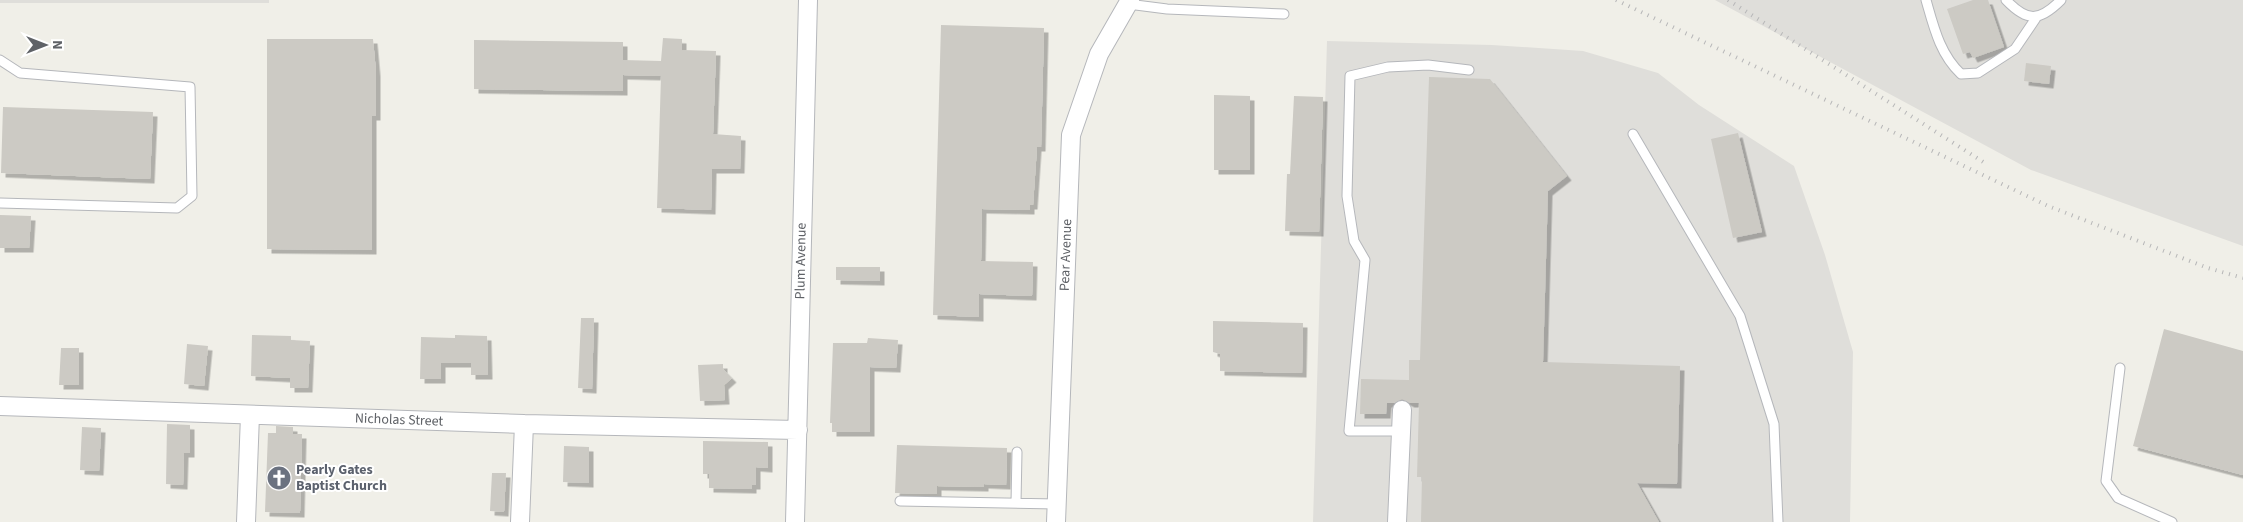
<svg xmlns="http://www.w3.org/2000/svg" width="2243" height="522" font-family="'Source Sans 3',sans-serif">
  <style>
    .industrial { fill: #dfdeda }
    .building { fill: #cccac4; filter: url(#shadow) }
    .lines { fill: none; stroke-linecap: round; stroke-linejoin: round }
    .service-casing { stroke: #b5b7bb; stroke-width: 11 }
    .minor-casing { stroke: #b5b7bb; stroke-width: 20 }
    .service { stroke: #fff; stroke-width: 9 }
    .minor { stroke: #fff; stroke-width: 18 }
    .rail { stroke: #b6b6b7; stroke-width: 4; stroke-dasharray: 1 6; stroke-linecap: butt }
    .labels { text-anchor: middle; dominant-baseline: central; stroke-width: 4; stroke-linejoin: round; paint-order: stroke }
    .street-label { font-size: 14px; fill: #5f6267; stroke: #fff }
    .worship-label { font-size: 14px; font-weight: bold; fill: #5b616d; stroke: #fff; text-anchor: start }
  </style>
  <defs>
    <filter id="shadow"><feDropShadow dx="4.5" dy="4.5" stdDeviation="0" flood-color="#0004"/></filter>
  </defs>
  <rect width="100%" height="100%" fill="#f0efe8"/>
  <!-- industrial -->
  <path class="industrial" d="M0,0H269V3H0Z
    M1715,0H2243V246L2031,170Z
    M1327,41L1492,45L1583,51L1658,73L1699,105L1794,166L1825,255L1853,352L1850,522H1313Z"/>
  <!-- building -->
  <path class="building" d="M1973,0H1988L2004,47L1973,58L1970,52L1963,54L1947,9Z
    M941,25L1044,28L1041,147H1037L1033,205H1030V210L982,209L981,261L1033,262L1032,296L979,294V317L933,315Z
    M663,38L682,39V50L716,51L713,134L741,136L740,169H712L711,210L657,208L661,76L623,75V91L474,89V40L623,42V60L661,61Z
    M267,39H373L376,72V116H372V250L267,249Z
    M2026,63L2051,66L2049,84L2024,81Z
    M1429,77L1490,79L1567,176L1548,191L1543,362L1680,366L1677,484L1637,483L1659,522H1421L1422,477H1417L1419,403H1410L1402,399L1395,403H1387L1386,414H1360L1361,379L1409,380V360H1420Z
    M1214,95L1250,96V170H1214Z
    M1294,96L1323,97L1319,232L1285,231L1287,174H1290Z
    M3,107L153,112L150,179L1,173Z
    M1738,133L1762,232L1733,238L1711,139Z
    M0,215L31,216L29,248H0Z
    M836,267H880V281L836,280Z
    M581,318H594L592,389L578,388Z
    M1213,321L1303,323L1302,373L1220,371V354L1213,352Z
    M2164,329L2243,351V475L2133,446Z
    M252,335L291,336V340L310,341L308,388H290V378L251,376Z
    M455,335L487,336L488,375H471V363H441V379H420L421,337L455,338Z
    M868,338L898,340L896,368L870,367V432H832V423H830L833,343H867Z
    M187,344L208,346L204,386L184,384Z
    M61,348H79V385H59Z
    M723,364V369L732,378L724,385L725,400L700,401L698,365Z
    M167,424L190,425V453H184L183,485L166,484Z
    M276,426L293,427V434H302L300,513L265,512L268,433H276Z
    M82,427L101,428L99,471L80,470Z
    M703,441L768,442V468L756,467V485H752V489L709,488V474H703Z
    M897,445L1007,448L1006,485L984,484V487L937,486V494L895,493Z
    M564,446L589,447V483L563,482Z
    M492,473H506L504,512L490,511Z"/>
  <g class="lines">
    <defs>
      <path id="service" d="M1926,0C1934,28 1940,54 1961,74L1978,73L2015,49L2036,18
        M2006,0C2027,22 2039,22 2061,0
        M1128,4L1167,9L1284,14
        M0,60L20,73L190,87L192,196L177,208L0,203
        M1633,134L1740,316L1774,424L1778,522
        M2120,368L2106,481L2118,498L2172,522
        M1401,431H1349L1365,260L1354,241L1347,196L1350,76L1388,67L1428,65L1469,70
        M900,501L1057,504
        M1016,503L1017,452"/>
      <path id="minor" d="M0,406L524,424L798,430
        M246,522L250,415
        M520,522L524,424
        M795,522L808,0
        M1056,522L1071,135L1099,54L1130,0
        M1397,522L1402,410"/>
    </defs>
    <!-- service casing -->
    <use href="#service" class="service-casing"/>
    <!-- minor casing -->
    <use href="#minor" class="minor-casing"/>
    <!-- service -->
    <use href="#service" class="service"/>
    <!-- minor -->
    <use href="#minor" class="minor"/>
    <!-- rail -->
    <path class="rail" d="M1616,0L2048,206L2208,268L2243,278
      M1728,0L1988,165"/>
  </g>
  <!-- icons -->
  <defs>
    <symbol id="church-disc" viewBox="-11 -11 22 22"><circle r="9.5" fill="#6b7280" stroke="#fff"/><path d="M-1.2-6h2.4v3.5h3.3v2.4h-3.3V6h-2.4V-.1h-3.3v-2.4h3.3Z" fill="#fff"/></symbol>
  </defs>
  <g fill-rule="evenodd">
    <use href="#church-disc" x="265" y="464" width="28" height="28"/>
  </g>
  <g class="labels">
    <!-- street labels -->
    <g class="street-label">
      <text transform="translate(1066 255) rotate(-88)">Pear Avenue</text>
      <text transform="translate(801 261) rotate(-89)">Plum Avenue</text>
      <text transform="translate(399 420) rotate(2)">Nicholas Street</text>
    </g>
    <!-- worship labels -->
    <g class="worship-label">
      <text x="296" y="470">Pearly Gates<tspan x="296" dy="16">Baptist Church</tspan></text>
    </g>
  </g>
  <!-- north arrow -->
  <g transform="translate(45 45) rotate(90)" stroke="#ffffff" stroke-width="4" paint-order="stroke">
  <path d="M0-4L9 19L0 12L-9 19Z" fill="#5f6267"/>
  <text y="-8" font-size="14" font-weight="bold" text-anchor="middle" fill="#5f6267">N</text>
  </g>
</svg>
